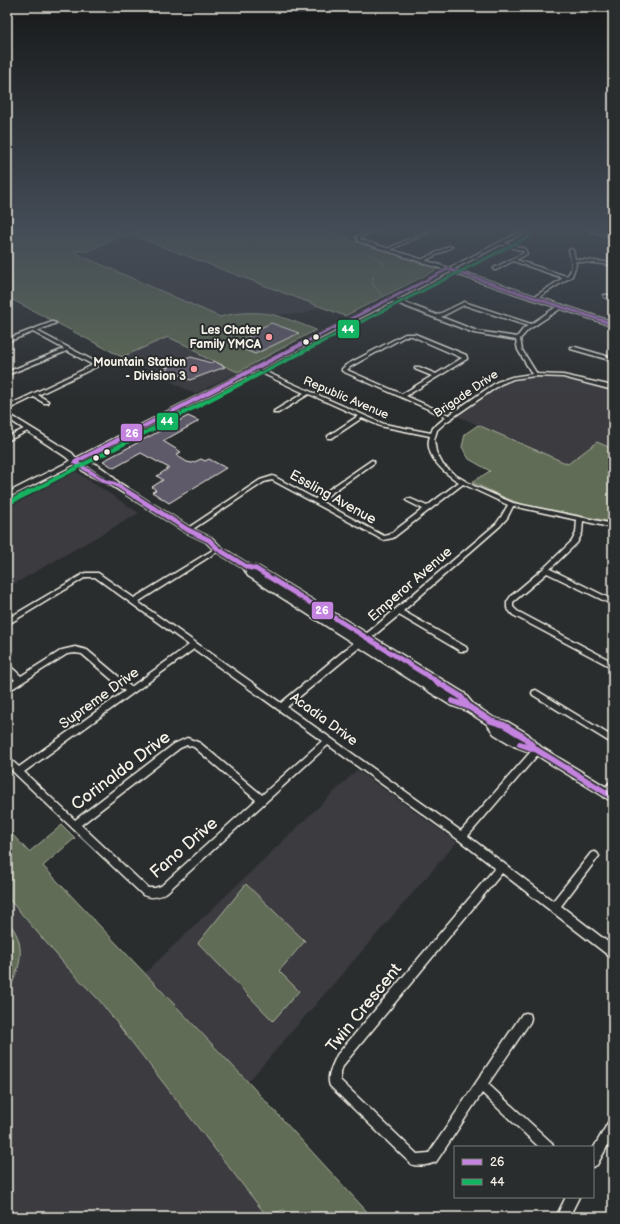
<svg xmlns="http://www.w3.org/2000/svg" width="620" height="1224" font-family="'Balsamiq Sans',sans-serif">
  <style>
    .built { fill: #3a3a40 }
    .green { fill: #606c54; stroke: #aaae9e }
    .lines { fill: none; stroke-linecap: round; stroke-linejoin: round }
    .stream { stroke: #909aa0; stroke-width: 1 }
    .building { fill: #5e5a6b; stroke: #f4f1e8 }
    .street-casing { stroke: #f4f1e8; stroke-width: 3 }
    .secondary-casing { stroke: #f4f1e8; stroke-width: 3 }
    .street { fill: #2a2d2e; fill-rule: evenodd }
    .secondary { fill: #2a2d2e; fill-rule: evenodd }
    .bus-1-far3-casing { stroke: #2a2d2e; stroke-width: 5 }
    .bus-1-far2-casing { stroke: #2a2d2e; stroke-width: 6 }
    .bus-1-far1-casing { stroke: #2a2d2e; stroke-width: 8 }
    .bus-1-casing { stroke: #2a2d2e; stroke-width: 9 }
    .bus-2-far2-casing { stroke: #2a2d2e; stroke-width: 5 }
    .bus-2-far1-casing { stroke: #2a2d2e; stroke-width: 6 }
    .bus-2-casing { stroke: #2a2d2e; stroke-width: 8 }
    .bus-1-far3 { stroke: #c483df; stroke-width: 3 }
    .bus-1-far2 { stroke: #c483df; stroke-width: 4 }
    .bus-1-far1 { stroke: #c483df; stroke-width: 5 }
    .bus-1 { stroke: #c483df; stroke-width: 6 }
    .bus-2-far2 { stroke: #13b361; stroke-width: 3 }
    .bus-2-far1 { stroke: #13b361; stroke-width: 4 }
    .bus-2 { stroke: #13b361; stroke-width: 5 }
    .poi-dot { fill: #ff9aa2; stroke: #2a2d2e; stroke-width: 1.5 }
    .bus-dot { fill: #f4f1e8; stroke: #2a2d2e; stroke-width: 1.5 }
    .labels { text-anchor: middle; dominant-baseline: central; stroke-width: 4; stroke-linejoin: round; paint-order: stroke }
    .far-poi-label { font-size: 12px; font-weight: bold; fill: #f4f1e8; stroke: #2a2d2e; text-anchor: end }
    .far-street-label { font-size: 12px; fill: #f4f1e8; stroke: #2a2d2e }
    .street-label { font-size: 14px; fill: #f4f1e8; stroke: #2a2d2e }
    .near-street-label { font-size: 17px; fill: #f4f1e8; stroke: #2a2d2e }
    .line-badge { stroke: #2a2d2e; stroke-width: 1.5 }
    .badge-label { font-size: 11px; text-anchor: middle; font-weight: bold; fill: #fff }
  </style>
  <rect width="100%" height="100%" fill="#2a2d2e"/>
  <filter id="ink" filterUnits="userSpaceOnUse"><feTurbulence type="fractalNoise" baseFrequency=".025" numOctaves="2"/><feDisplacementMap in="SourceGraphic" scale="8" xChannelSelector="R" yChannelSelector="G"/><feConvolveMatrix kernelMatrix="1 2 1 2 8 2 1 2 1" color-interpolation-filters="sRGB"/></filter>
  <g filter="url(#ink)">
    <!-- built -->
    <path class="built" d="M129,234L213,265L321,306L304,314H228L220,317L75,253L74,251H90L110,240Z
      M168,337L196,350L200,355L238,372L195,394L122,357Z
      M531,377H551L570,379L613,390V449L597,442L568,464L457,416L500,386L510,382Z
      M75,471L139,513L7,588V506Z
      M357,770L457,842L248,1082L145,973Z
      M7,897L67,967L99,1000L266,1215L265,1217H7Z"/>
    <!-- green -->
    <path class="green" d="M7,229H116L129,234L143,229H324L349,237L348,239L438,269L345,316L129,234L110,240L90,251H75V253L220,317C234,312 264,311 278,316C291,320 304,325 316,330L238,372L200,355L196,350L168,337L122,357L7,297Z
      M478,425L568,464L597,442L613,449V522L521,504L503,497L472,482L490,471L469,459L462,447L465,434Z
      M62,825L75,838L43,866L248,1082L372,1217H290L284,1210L266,1215L99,1000L67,967L7,897V829L29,852Z
      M246,884L305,941L279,971L299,991L273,1021L198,943Z
      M7,921C28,942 21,970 7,992V961L9,963C10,949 7,936 7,921Z"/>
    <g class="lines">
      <!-- stream -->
      <path class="stream" d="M369,254L384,263L382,266
        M373,277V285L384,297"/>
    </g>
    <!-- building -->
    <path class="building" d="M271,323L299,333L255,354L238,347L242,345L237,342L257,333L254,331Z
      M191,357L211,363L214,361L225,367L190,380L173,372L171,373L166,370L169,368L165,367Z
      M188,416L199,421L163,441L181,452L176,455L187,462L192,463L201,459L205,461L209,459L226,468L169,503L152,492L156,490L152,487L163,480L157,476L169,468L141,453L114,468L103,461Z"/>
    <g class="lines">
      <defs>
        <path id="street" d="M374,229H379L360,237L361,241H359L356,237Z
          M431,229H436L390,250L387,249Z
          M585,229H591L613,235V237Z
          M501,242L525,249L527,254L516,260L566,276C575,271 571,259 569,250L571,249L573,250L575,259L613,263V265L575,261L576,265L572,276L536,299H534V297L563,278L513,261L496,270H494V268L524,253L523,251L500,244L499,243Z
          M449,246L452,247L424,261L421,260Z
          M604,295H608L613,298V301L604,297Z
          M389,298H393L437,315L464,302L531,324L559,305H563V307L528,330L520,339L522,350L537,374L563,375L613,386V390L563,377L535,376L513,379L501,384L446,422L437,430L434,440L436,452L443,465L455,475L474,486L513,503L613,524V528L583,521L582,533L577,543L550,569L613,600V605L547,573L513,602V607L517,611L613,662V668L513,615L507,608V602L511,596L544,568L572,541L576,533L577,520L513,506L507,518L500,526L403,611L466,647L467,649L466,651H460L399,615L287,707L461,831L534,748L537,747L540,748L541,750L540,752L468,836L553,901L591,853L594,852L597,853L599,856L561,906L613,946V957L609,956L502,873L345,1063L340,1072V1080L417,1154L429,1153L522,1014L526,1013L530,1014L531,1018L530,1022L488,1084L552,1143L554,1147H539L482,1093L436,1162C429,1165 418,1167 411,1164L330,1086C326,1075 333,1065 337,1055L495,868L459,840L328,745L167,892C159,897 152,899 143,895L7,766V758L10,759L19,767L125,691L82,654L75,653L67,654L7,692V685L15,680L7,672V665L10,666L21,676L62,650L75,647L87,650L131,687L189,645L95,577H86L7,625V619L85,573H98L134,598L216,548H220L221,549L220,550L138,602L281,703L346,649L371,630L496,524L501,517L508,505L463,484L393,538L383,540L272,480L264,482L190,531L188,532L185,530L260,480L273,476L275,477L315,499L372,460L374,461V463L320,501L384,536L389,535L423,509L407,501L406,500L407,499H411L427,506L459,482C445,474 423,455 430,436L380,426L362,418L332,438H328V436L358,416L309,394L278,413H274V411L304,393L253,369L257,368L384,424L431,433L433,428L446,417L342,371V369L346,365L405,334H415L466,355L467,358V359L406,396L449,415L497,382L512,377L532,374L518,350L516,340L474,333L389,300ZM464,305L528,326L524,328L517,337L477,331L441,317ZM406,336H412L462,358L436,374L419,367H415V369L432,376L402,394L347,370L350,367ZM194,649L322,741L262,795L200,743L187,738L174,744L75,820L24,772ZM187,745L194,747L256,800L161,886L155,888H148L81,825L180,748Z
          M52,322L56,323L37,331L96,362L98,366L38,395L48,401V403H44L34,397L7,410V406L93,365L67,351L7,375V372L64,349L33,332L7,342V339Z
          M571,347H575L613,358V361L571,349Z
          M28,427L31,429L30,430L7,441V437Z
          M536,690L613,737V744L533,695L532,693L533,691Z
          M613,781C613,788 613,800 603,797L602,794C604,789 608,783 613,781Z
          M613,1119V1136L597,1165L593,1167V1149L609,1121Z
          M566,1197H579L569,1217H556Z"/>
        <path id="secondary" d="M526,229H531L454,269L613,322V326L450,272L80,462L93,471L107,479L85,464L86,462C96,461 112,475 118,482L191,528L212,538L221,547L250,565L259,567L464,693L473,704L494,718L508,722L528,734L541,747L613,791V802L533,753L514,746L494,734L487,724L465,710L450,705L248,576L244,569L215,551L206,542L185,532L112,486L87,474L75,464L7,498V493L70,461L66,457L7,418V413L72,453L76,458L445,270L358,241V239L449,268Z"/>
      </defs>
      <!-- street casing -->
      <use href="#street" class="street-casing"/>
      <!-- secondary casing -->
      <use href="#secondary" class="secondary-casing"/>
      <!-- street -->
      <use href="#street" class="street"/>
      <!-- secondary -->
      <use href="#secondary" class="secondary"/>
      <defs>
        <path id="bus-1-far3" d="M300,345L448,269L613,324"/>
        <path id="bus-1-far2" d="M129,493L115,484L104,481L75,462L302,344"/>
        <path id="bus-1-far1" d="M128,492L188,530L209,540L218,549L247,567L256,569L436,681"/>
        <path id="bus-1" d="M434,680L460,696L469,707
          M452,701L469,707L491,721L504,725L524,737L537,750
          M520,744L537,750L613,797"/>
        <path id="bus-2-far2" d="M316,345L532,235"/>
        <path id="bus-2-far1" d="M28,493L318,344"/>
        <path id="bus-2" d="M10,502L30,492"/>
      </defs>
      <!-- bus-1-far3 casing -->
      <use href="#bus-1-far3" class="bus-1-far3-casing"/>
      <!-- bus-1-far2 casing -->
      <use href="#bus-1-far2" class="bus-1-far2-casing"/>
      <!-- bus-1-far1 casing -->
      <use href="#bus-1-far1" class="bus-1-far1-casing"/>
      <!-- bus-1 casing -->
      <use href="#bus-1" class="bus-1-casing"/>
      <!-- bus-2-far2 casing -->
      <use href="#bus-2-far2" class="bus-2-far2-casing"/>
      <!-- bus-2-far1 casing -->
      <use href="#bus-2-far1" class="bus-2-far1-casing"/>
      <!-- bus-2 casing -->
      <use href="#bus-2" class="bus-2-casing"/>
      <!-- bus-1-far3 -->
      <use href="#bus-1-far3" class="bus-1-far3"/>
      <!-- bus-1-far2 -->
      <use href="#bus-1-far2" class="bus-1-far2"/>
      <!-- bus-1-far1 -->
      <use href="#bus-1-far1" class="bus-1-far1"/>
      <!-- bus-1 -->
      <use href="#bus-1" class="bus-1"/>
      <!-- bus-2-far2 -->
      <use href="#bus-2-far2" class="bus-2-far2"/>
      <!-- bus-2-far1 -->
      <use href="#bus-2-far1" class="bus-2-far1"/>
      <!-- bus-2 -->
      <use href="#bus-2" class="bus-2"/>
    </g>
  </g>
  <!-- sky -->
  <linearGradient id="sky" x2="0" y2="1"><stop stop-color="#171919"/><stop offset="0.57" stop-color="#444c57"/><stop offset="1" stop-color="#444c57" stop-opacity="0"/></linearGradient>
  <rect width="620" height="400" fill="url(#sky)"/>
  <!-- markers -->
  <g class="poi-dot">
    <circle cx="269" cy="337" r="4"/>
    <circle cx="194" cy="369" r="4"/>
  </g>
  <g class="bus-dot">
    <circle cx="316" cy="337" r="3.5"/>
    <circle cx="306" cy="342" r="3.5"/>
    <circle cx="107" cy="452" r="3.5"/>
    <circle cx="96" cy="458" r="3.5"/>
  </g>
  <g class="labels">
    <!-- far-poi labels -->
    <g class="far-poi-label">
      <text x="261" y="330">Les Chater<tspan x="261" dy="14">Family YMCA</tspan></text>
      <text x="186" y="362">Mountain Station<tspan x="186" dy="14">- Division 3</tspan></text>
    </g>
    <!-- far-street labels -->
    <g class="far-street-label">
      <text transform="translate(466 394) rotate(-34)">Brigade Drive</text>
      <text transform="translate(346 398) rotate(23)">Republic Avenue</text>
    </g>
    <!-- street labels -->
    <g class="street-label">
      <text transform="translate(333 497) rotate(29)">Essling Avenue</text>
      <text transform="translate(410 584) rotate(-41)">Emperor Avenue</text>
      <text transform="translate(99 698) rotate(-36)">Supreme Drive</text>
      <text transform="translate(324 719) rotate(36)">Acadia Drive</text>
    </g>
    <!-- near-street labels -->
    <g class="near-street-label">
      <text transform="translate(121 771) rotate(-37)">Corinaldo Drive</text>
      <text transform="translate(184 848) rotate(-41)">Fano Drive</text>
      <text transform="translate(364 1008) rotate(-51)">Twin Crescent</text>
    </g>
  </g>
  <g class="line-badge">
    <rect x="337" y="319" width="23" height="20" rx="4" fill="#13b361"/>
    <rect x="156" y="412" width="23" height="19" rx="4" fill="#13b361"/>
    <rect x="120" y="423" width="23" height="19" rx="4" fill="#c483df"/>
    <rect x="311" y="601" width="23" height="19" rx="4" fill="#c483df"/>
  </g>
  <g class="badge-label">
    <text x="348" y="333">44</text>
    <text x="167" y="425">44</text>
    <text x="132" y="437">26</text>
    <text x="322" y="614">26</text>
  </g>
  <!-- margin -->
  <rect width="620" height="1224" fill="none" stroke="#2a2d2e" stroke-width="24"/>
  <rect x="12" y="12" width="596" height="1200" fill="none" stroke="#f4f1e8" stroke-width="1.5" filter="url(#ink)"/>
  <!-- legend -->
  <rect x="454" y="1146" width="140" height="52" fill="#2a2d2e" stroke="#7b7b78"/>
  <rect x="462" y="1159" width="20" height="6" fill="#c483df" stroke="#7b7b78"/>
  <text x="490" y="1166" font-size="12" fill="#f4f1e8">26</text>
  <rect x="462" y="1179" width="20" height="6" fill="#13b361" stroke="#7b7b78"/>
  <text x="490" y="1186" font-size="12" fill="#f4f1e8">44</text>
</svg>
